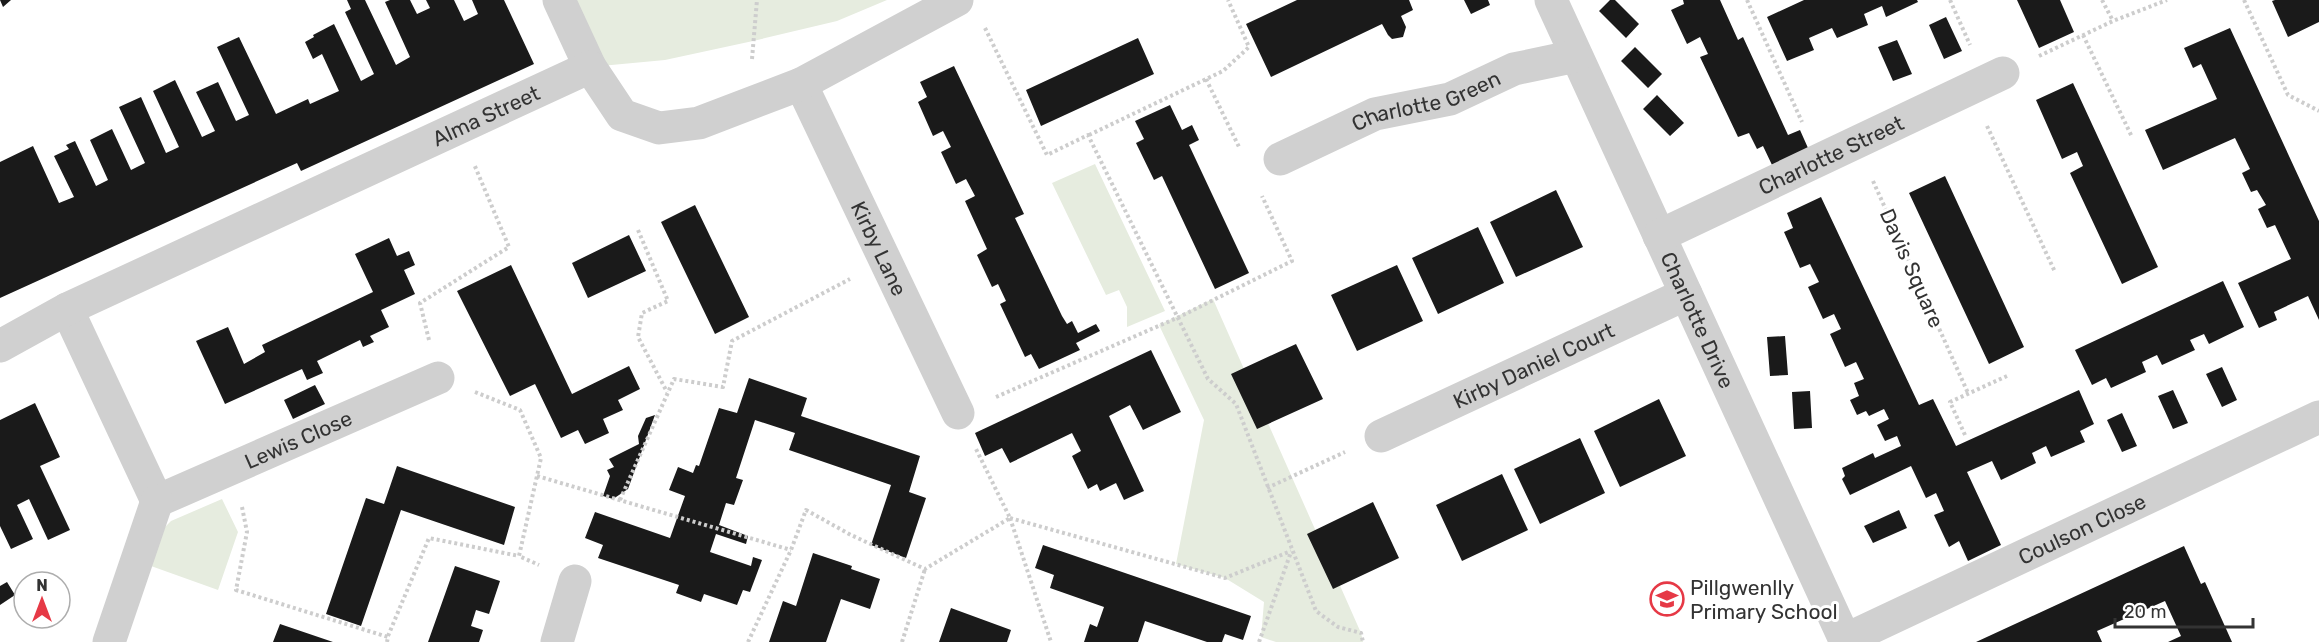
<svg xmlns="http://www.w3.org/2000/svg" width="2319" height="642" font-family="Rubik,sans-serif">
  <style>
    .green { fill: #e6ecdf }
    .building { fill: #1a1a1a }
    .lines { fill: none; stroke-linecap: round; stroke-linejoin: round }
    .path { stroke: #cdcdcd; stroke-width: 4; stroke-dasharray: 3 3; stroke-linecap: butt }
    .minor { stroke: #d0d0d0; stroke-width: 33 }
    .labels { text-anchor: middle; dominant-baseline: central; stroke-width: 6; stroke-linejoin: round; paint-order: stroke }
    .street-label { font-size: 21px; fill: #333; stroke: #fff }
    .poi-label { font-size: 21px; fill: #333; stroke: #fff; text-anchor: start }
  </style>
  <rect width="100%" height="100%" fill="#fff"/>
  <!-- green -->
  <path class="green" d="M559,0H887L837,21L753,41L665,60L590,67Z
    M1095,164L1165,311L1127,327V307L1119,290L1106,295L1052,183Z
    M1213,299L1361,633L1363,642H1276L1261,637L1264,602L1225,578L1176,564L1204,420L1159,325Z
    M222,499L238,532L218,590L151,566L164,528L171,521Z"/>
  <!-- building -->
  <path class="building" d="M0,0H11L3,7Z
    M347,0H365L396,65L410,57L385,2L390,0H410L417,14L430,8L426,0H454L464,21L478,14L472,0H504L534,64L301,171L297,163L0,298V162L33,146L59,203L74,197L54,156L69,149L66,145L75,141L96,186L108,180L90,140L112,129L131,170L145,163L119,107L141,97L166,153L179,147L153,91L175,80L202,137L215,131L196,92L218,82L236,121L249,115L217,47L239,37L276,114L308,99L310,104L339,91L322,54L313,59L305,42L314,37L313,35L334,24L361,81L374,74L345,12L351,9Z
    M1297,0H1409L1413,10L1401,16L1406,27L1403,37L1392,39L1388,35L1382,24L1271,77L1246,24Z
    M1464,0H1488L1490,5L1471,14Z
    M1610,0H1615L1639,24L1626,38L1599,11Z
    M1683,0H1720L1738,40L1743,37L1788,135L1800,130L1808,148L1772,165L1763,146L1757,149L1749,133L1738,137L1700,57L1708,54L1700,37L1687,44L1671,10L1684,4Z
    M1804,0H1917L1918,2L1886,17L1882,6L1864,14L1868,25L1837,38L1832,28L1809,38L1814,50L1787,61L1767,17Z
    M2017,0H2060L2074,32L2039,48Z
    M2275,0H2319V22L2288,37L2272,1Z
    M1946,17L1962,51L1944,59L1929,25Z
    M2230,28L2319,221V320L2308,296L2274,312L2277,320L2259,328L2238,283L2291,259L2275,225L2267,228L2258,209L2266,205L2257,190L2251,192L2242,173L2250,169L2235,138L2163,170L2145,130L2217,99L2201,64L2193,68L2184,48Z
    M1138,38L1154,74L1041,126L1026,90Z
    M1897,40L1912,74L1893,81L1878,47Z
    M1635,47L1662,74L1648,88L1621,61Z
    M954,66L1024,214L1015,218L1062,316L1067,324L1072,321L1078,333L1096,324L1100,331L1076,343L1080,350L1039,369L1031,354L1025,357L1000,304L1006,301L998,284L992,287L977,255L987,249L965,201L975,196L966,179L956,184L941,152L951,147L943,131L933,136L918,102L927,97L920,82Z
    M2073,83L2158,267L2122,284L2070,173L2083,166L2077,152L2062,159L2036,100Z
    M1657,95L1684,123L1670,136L1643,109Z
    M1170,105L1182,130L1192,125L1199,140L1189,145L1249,273L1215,289L1162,176L1154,180L1136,143L1144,139L1135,121Z
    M1945,176L2024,347L1989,364L1909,193Z
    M1556,190L1583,247L1516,277L1490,222Z
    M1821,197L1919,405L1933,399L1956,446L2079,390L2094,424L2080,431L2085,442L2051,457L2046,446L2032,453L2036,463L2001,480L1992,461L1967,472L2001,545L1968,561L1959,541L1949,547L1934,515L1944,511L1936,493L1926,498L1911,466L1850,495L1842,479L1845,476L1842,468L1873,453L1875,458L1901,446L1897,436L1885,441L1877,425L1889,419L1884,409L1869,416L1866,411L1857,415L1850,400L1859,396L1854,383L1864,379L1856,362L1845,367L1830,334L1841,329L1834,314L1823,319L1808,287L1819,282L1810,264L1800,268L1784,232L1793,228L1787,213Z
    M695,205L749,317L715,334L661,222Z
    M1478,227L1504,283L1438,314L1412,258Z
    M629,235L646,271L588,298L572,263Z
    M389,238L397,256L409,251L415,265L404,270L415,294L381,310L389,327L370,336L374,342L363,347L360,340L317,361L323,373L307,380L302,369L225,404L196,341L228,327L244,364L265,352L262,345L373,292L355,254Z
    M511,265L572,394L629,366L640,389L618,400L623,410L603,419L609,433L585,444L578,430L561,438L535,384L510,396L457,291Z
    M1397,265L1423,321L1357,351L1331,295Z
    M2223,281L2244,327L2209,344L2204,334L2190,340L2195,350L2162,365L2157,355L2142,362L2146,372L2111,388L2106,378L2092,385L2075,350Z
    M1785,336L1788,375L1770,376L1767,337Z
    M1296,344L1323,399L1257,429L1231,374Z
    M1151,350L1181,412L1143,430L1130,405L1109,416L1144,491L1124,500L1116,483L1100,491L1097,484L1088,489L1072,456L1081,451L1072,433L1010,463L1002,448L985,456L975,433Z
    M2222,367L2237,400L2222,407L2206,374Z
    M749,378L807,398L801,416L920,456L909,492L926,498L906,558L871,545L891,485L789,450L795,433L755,420L736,478L743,480L734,505L726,503L719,525L748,536L746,544L716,534L710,552L751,566L753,557L762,560L750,592L743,590L737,605L704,594L701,602L676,593L679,585L598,558L603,545L585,538L595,512L670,538L685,496L669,490L678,467L693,473L696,465L699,466L719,408L737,413Z
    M315,385L325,404L293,419L284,400Z
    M2173,390L2188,423L2173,429L2158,396Z
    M1810,391L1812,428L1794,429L1792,392Z
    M1659,399L1686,456L1620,487L1594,431Z
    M35,403L60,457L40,466L70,530L48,540L29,499L17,505L33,539L11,549L0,526V420Z
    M2122,413L2137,446L2122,452L2107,420Z
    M655,415L628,489L613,499L603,496L610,476L607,470L614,467L609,459L639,444L638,436L646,418Z
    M1580,438L1605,493L1540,524L1514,469Z
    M397,466L515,507L504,545L401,510L361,626L326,614L366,498L384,504Z
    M1502,474L1528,530L1462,561L1436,505Z
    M1373,502L1399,558L1333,589L1307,534Z
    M1899,510L1907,528L1873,543L1864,526Z
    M1043,545L1251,616L1243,640L1225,634L1222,642H1207L1145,621L1138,642H1084L1090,624L1097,627L1104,607L1050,588L1054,575L1035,568Z
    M2184,546L2201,584L2205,582L2232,642H2168L2181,636L2165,601L2097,631L2102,642H1976Z
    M813,553L852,566L851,569L880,579L870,609L841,599L826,642H769L783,601L796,606Z
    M455,566L500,581L489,614L476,610L471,626L483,630L479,642H428Z
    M7,582L15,595L0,605V586Z
    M951,608L1011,630L1007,642H939Z
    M280,624L333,642H273Z"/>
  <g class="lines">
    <!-- path -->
    <path class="path" d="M1747,0L1802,122
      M1950,0L1970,45
      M2102,0L2113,21
      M2244,0L2288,95L2319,111
      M985,28L1047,155L1088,135L1208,379L1236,404L1316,611L1338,627L1361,633L1363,642
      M2083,35L2132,137
      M2039,56L2113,21L2167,0
      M752,59L757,0
      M1206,79L1240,149
      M1987,126L2055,272
      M1089,135L1223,71L1249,47L1228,0
      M1873,181L1968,393
      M638,230L668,301L642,313L638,337L667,392
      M429,340L420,303L509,247L474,164
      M475,392L520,410L541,458L519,556L539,565
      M996,397L1179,317L1292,261L1262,196
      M1965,435L1950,402L2007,376
      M537,476L791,550
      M1267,488L1345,452
      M620,500L674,379L723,387L732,341L850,279
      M242,507L247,532L236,590L388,637L387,642
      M1010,518L1225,578L1291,551
      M1010,518L1051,642
      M388,636L429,538L519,556
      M748,642L791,550L806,510L851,535L925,569L1010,518L976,449
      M902,642L925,569
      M1259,642L1291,552"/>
    <!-- minor -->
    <g class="minor">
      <path d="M559,0L590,67"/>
      <path id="s1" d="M1551,0L1845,640L2319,417"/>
      <path id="s2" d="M801,84L958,413"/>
      <path id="s3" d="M1280,159L1375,114L1450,99L1514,69L1576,56"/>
      <path id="s4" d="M1659,236L2003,73"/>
      <path id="s5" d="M67,309L157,501L438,378"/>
      <path id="s6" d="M0,346L67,309L590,67L622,115L659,128L699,123L801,84L957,0"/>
      <path id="s7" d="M1381,436L1686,294"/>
      <path d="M109,642L157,501"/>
      <path d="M557,642L575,581"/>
    </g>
  </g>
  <!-- icons -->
  <defs>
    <symbol id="school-ring" viewBox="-11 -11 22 22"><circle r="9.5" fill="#fff" stroke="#e63946" stroke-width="1.5"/><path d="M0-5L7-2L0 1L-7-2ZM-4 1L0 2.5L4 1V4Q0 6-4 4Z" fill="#e63946"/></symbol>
  </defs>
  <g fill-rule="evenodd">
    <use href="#school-ring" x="1648" y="580" width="38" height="38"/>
  </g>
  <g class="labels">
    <!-- street labels -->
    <g class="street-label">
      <text stroke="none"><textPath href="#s3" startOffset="158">Charlotte Green</textPath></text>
      <text stroke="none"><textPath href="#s6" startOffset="538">Alma Street</textPath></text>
      <text stroke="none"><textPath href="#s4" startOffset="190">Charlotte Street</textPath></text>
      <text stroke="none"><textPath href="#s2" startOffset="182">Kirby Lane</textPath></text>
      <text transform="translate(1912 268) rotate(66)">Davis Square</text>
      <text stroke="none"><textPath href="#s1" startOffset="352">Charlotte Drive</textPath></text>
      <text stroke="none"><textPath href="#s7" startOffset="168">Kirby Daniel Court</textPath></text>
      <text stroke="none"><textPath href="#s5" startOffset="366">Lewis Close</textPath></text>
      <text stroke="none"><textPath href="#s1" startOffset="966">Coulson Close</textPath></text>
    </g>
    <!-- poi labels -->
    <g class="poi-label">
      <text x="1690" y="587">Pillgwenlly<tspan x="1690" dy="24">Primary School</tspan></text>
    </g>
  </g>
  <!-- north arrow -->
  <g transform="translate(42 600)"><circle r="28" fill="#ffffff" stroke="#adadad" stroke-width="1.5"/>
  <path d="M0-4.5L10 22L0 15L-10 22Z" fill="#e63946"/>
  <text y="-9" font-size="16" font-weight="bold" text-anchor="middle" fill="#333333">N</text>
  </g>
  <!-- scale -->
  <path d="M2115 618v9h138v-9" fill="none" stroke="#333333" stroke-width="3"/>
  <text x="2124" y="618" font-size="18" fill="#333333" stroke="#ffffff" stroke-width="4.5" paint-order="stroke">20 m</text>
</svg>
